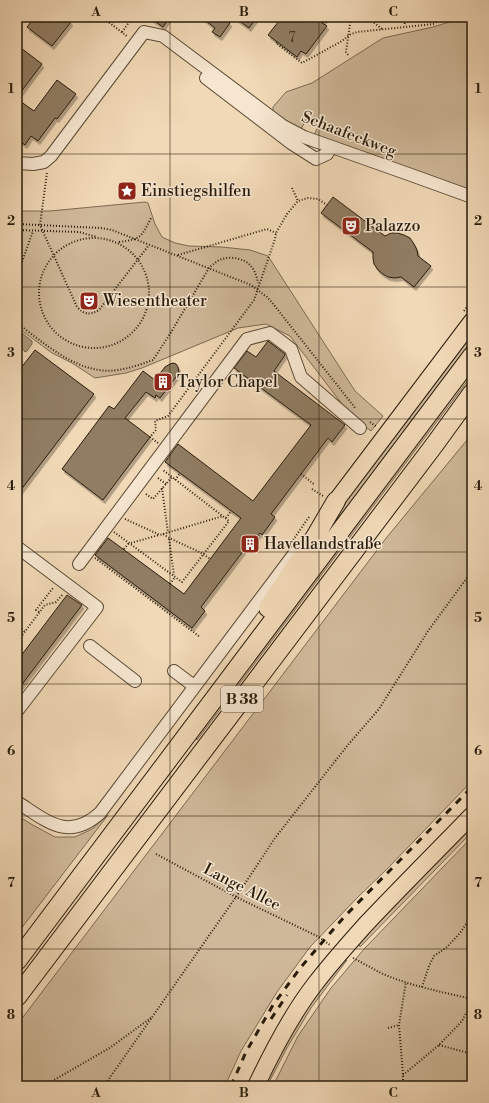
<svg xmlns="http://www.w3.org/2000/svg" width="489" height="1103" font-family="'Libre Bodoni',serif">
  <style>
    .green { fill: #cfb899; stroke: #7b6a52 }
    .water { fill: #ac987c; stroke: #77664e }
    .building { fill: #907d63; stroke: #271b0a; filter: url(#shadow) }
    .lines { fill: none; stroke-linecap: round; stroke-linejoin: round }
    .minor-casing { stroke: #5a4a35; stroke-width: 14 }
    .major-casing { stroke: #271b0a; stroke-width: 18 }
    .highway-casing { stroke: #271b0a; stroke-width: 20 }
    .path { stroke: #271b0a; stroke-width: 2; stroke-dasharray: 1 2; stroke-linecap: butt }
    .minor { stroke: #f6e6d0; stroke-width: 12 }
    .major { stroke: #f1d8b6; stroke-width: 16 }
    .highway { stroke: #f1d8b6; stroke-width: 18 }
    .rail { stroke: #271b0a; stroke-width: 3; stroke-dasharray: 7 7; stroke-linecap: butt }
    .grid { fill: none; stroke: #271b0a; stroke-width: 1; stroke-opacity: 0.55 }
    .labels { text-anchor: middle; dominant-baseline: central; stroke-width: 3; stroke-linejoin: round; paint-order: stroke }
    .number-label { font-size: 14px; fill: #413420 }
    .shield { fill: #f6e6d0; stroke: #655845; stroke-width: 1 }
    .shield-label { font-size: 15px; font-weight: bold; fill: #271b0a }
    .street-label { font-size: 16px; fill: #271b0a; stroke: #f6e6d0 }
    .poi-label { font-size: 16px; fill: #271b0a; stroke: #f6e6d0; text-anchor: start }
    .neatline { fill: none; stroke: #271b0a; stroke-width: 1.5 }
    .grid-label { font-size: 13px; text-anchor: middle; font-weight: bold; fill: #271b0a }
  </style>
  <defs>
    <filter id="shadow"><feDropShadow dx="2" dy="3.5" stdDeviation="0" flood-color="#0004"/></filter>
  </defs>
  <rect width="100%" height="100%" fill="#f1d8b6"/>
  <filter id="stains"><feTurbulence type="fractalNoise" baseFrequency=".005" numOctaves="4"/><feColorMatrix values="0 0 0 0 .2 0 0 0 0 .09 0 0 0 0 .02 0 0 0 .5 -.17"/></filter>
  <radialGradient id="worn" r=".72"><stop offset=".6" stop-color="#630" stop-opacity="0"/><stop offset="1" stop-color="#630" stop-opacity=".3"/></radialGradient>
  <!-- green -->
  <path class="green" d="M466,17H472V195L313,137L319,125L307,118L300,131L273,114V107L286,92L312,83L383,38L433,27Z
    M145,202L148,203L155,224L162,237L175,243L189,246L222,247L250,250L268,256L355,391L383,416L371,431L352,417L290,336L266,324L238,328L142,368L126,373L95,378L72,363L52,353L17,327V211H50Z
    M472,332V340L321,541L317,539Z
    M472,370V375L197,740L195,738Z
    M472,434V781L387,869L358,897L310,947L277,992L241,1051L225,1086H17V1025L387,537Z
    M17,815L31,824L55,837H75L92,829L108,815L17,934Z
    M472,824V832L360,947L358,942Z
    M472,837V1086H273L298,1036L331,988L365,948Z
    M342,960H347L311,1008L288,1046L267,1086H262L307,1007Z"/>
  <!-- water -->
  <path class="water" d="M17,329L32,341V344L27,351L25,352C21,348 17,335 17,329Z"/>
  <!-- building -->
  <path class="building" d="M35,17H65L71,22L52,46L27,27Z
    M149,17H170L163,27Z
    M201,17H223L230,23L220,37L212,32L215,28Z
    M234,17H257L249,28Z
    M282,17H327L322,23L327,26L306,54L301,51L297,57L268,35Z
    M17,45L42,64L17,97Z
    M57,80L76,94L57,119L55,118L38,141L31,136L25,145L17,139V99L34,111Z
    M333,197L385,236L391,233H398L404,235L410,238L414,244L417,250L418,256L431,266L414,287L401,277L395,278L388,277L383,274L378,270L374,264L373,258V252L321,213Z
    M268,341L285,354V355L274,371L345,425L332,442L328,438L271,514L275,517L262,535L260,533L249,548L247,546L201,607L205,611L192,628L95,555L108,538L184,594L241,518L165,462L178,444L253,501L311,425L234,368L247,351L256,357Z
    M35,350L94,394L17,495V373Z
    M173,363L176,364L178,367L179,373L160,398L156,395L155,398L146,392L125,418L150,437L103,500L62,469L109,406L114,409L143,371L155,380L165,367L170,364Z
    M67,595L82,605L17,691V661Z"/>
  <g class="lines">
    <defs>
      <path id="minor" d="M144,32L163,36L283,126L304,137L414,176L472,197
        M206,78L291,143L316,159L327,154L331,147
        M17,163L33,164L44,162L51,156L144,32
        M17,547L97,607L17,711
        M79,564L247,339L270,333L291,349L301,377L360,428
        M90,646L135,681
        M174,671L194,686
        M17,802C47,821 68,842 100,813L297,550"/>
      <path id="major" d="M336,501L472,321
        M256,1086C273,1050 291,1015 315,984C331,963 349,943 366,924C401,887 437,851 472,815"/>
      <path id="highway" d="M268,608L315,537L336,501
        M17,961L472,356
        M17,997L435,444L472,393"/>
    </defs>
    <!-- minor casing -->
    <use href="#minor" class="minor-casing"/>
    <!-- major casing -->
    <use href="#major" class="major-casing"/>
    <!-- highway casing -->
    <use href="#highway" class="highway-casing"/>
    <!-- path -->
    <path class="path" d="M102,17L128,37
      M367,17L382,29
      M404,17L405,26
      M462,17L469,20L472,28
      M17,20L19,17
      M122,32L130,21
      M277,42L276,43L302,63L342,41L349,35L357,32L434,24L441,17
      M348,55L346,52L351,17
      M472,63L471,77L472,79
      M47,173L40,225L77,307C85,315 90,315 99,310L149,245
      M292,188L298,201
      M17,224L101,228L112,230L251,285L267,297L274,305L356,409
      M17,230L79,232L97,237
      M39 293a55 55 0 1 1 110 0a55 55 0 1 1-110 0Z
      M119,242C142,239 141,237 151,218
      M17,249L21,257V264L17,263
      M178,255L267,229L276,233
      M17,276L33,231
      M464,311L472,300
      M17,323C40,340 69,366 99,370C117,373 136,366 153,360L170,334L209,268C211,266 214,264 216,262C226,255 243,257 251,266C255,271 257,277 258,283
      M370,422L377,427
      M158,443L150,437L156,430L155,421L168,416L254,300L275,239L276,233L287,214L298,201L308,198L318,199L327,205
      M301,474L315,485
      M158,478L166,484
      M175,480L180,473
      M162,488L168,533
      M312,489L323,496
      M146,494L153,499L172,477
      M226,518L231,511
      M125,519L160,535L163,534C178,544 196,548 210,559
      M114,532L182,582L229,521L163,470
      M163,534L223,516
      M169,539L174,575
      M293,540L309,517
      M131,543L159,535
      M124,549L129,543
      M95,558L200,637
      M170,584L175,577
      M39,612L36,610L53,588
      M17,625L25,632
      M17,642L45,605L56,602L63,594
      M156,854L236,897L319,937L330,945
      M353,958C363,963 373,969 383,974C411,986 442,992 472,999
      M422,987L429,966L434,956L447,947L460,933L472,915
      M388,1028L399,1025
      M439,1045L472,1054
      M403,1075L439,1045L462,1021L472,1002
      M44,1086L111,1047L152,1017
      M104,1086L236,897L275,838L347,746L379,709L428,631L472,571
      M403,1086V1075L399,1025L406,982"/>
    <!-- minor -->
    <use href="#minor" class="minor"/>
    <!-- major -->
    <use href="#major" class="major"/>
    <!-- highway -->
    <use href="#highway" class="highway"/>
    <!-- rail -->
    <path class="rail" d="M271,1019L287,995
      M231,1086L246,1052L273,1005L301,967L344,917L472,787"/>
  </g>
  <!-- grid -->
  <path class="grid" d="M170,17V1086M319,17V1086M17,154H472M17,287H472M17,419H472M17,552H472M17,684H472M17,816H472M17,949H472"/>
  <!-- icons -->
  <defs>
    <symbol id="sight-square" viewBox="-11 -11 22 22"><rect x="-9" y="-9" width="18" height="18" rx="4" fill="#8f2418" stroke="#f6e6d0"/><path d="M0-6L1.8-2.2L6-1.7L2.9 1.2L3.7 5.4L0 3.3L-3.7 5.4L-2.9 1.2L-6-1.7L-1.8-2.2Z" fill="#fff"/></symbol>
    <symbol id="theatre-square" viewBox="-11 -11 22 22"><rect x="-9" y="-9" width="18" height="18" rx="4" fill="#8f2418" stroke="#f6e6d0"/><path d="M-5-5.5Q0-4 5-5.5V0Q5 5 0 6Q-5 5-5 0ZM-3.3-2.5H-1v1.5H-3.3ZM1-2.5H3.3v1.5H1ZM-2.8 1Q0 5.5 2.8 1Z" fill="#fff"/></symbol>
    <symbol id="building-square" viewBox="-11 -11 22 22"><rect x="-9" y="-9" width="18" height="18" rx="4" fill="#8f2418" stroke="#f6e6d0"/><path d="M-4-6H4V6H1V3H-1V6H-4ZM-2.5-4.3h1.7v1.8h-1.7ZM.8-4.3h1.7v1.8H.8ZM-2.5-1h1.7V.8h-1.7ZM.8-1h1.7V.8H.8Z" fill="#fff"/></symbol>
  </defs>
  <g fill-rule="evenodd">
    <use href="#sight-square" x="116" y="180" width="22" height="22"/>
    <use href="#theatre-square" x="340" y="215" width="22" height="22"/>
    <use href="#theatre-square" x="78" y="290" width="22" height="22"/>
    <use href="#building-square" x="152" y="371" width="22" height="22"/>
    <use href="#building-square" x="239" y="533" width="22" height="22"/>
  </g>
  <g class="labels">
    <!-- number labels -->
    <g class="number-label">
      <text x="292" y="38">7</text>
    </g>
    <!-- shield labels -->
    <rect class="shield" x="221" y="686" width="42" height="26" rx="3"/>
    <g class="shield-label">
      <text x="242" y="699">B 38</text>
    </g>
    <!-- street labels -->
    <g class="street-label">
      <text transform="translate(349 134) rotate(21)">Schaafeckweg</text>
      <text transform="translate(242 887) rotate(27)">Lange Allee</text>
    </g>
    <!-- poi labels -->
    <g class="poi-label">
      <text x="141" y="191">Einstiegshilfen</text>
      <text x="365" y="226">Palazzo</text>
      <text x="103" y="301">Wiesentheater</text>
      <text x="177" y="382">Taylor Chapel</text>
      <text x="264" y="544">Havellandstraße</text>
    </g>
  </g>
  <!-- margin -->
  <rect width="489" height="1103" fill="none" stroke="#f1d8b6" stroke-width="44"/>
  <rect x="22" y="22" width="445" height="1059" class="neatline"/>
  <g class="grid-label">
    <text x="96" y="16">A</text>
    <text x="244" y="16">B</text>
    <text x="393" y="16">C</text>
    <text x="11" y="93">1</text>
    <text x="478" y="93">1</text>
    <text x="11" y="225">2</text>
    <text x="478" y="225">2</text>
    <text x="11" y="357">3</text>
    <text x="478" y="357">3</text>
    <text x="11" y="490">4</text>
    <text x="478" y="490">4</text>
    <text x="11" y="622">5</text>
    <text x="478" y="622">5</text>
    <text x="11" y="755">6</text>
    <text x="478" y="755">6</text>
    <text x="11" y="887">7</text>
    <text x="478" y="887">7</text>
    <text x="11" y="1019">8</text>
    <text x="478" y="1019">8</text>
    <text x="96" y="1097">A</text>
    <text x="244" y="1097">B</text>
    <text x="393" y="1097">C</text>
  </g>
  <rect width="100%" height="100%" filter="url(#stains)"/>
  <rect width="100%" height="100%" fill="url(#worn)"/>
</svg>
